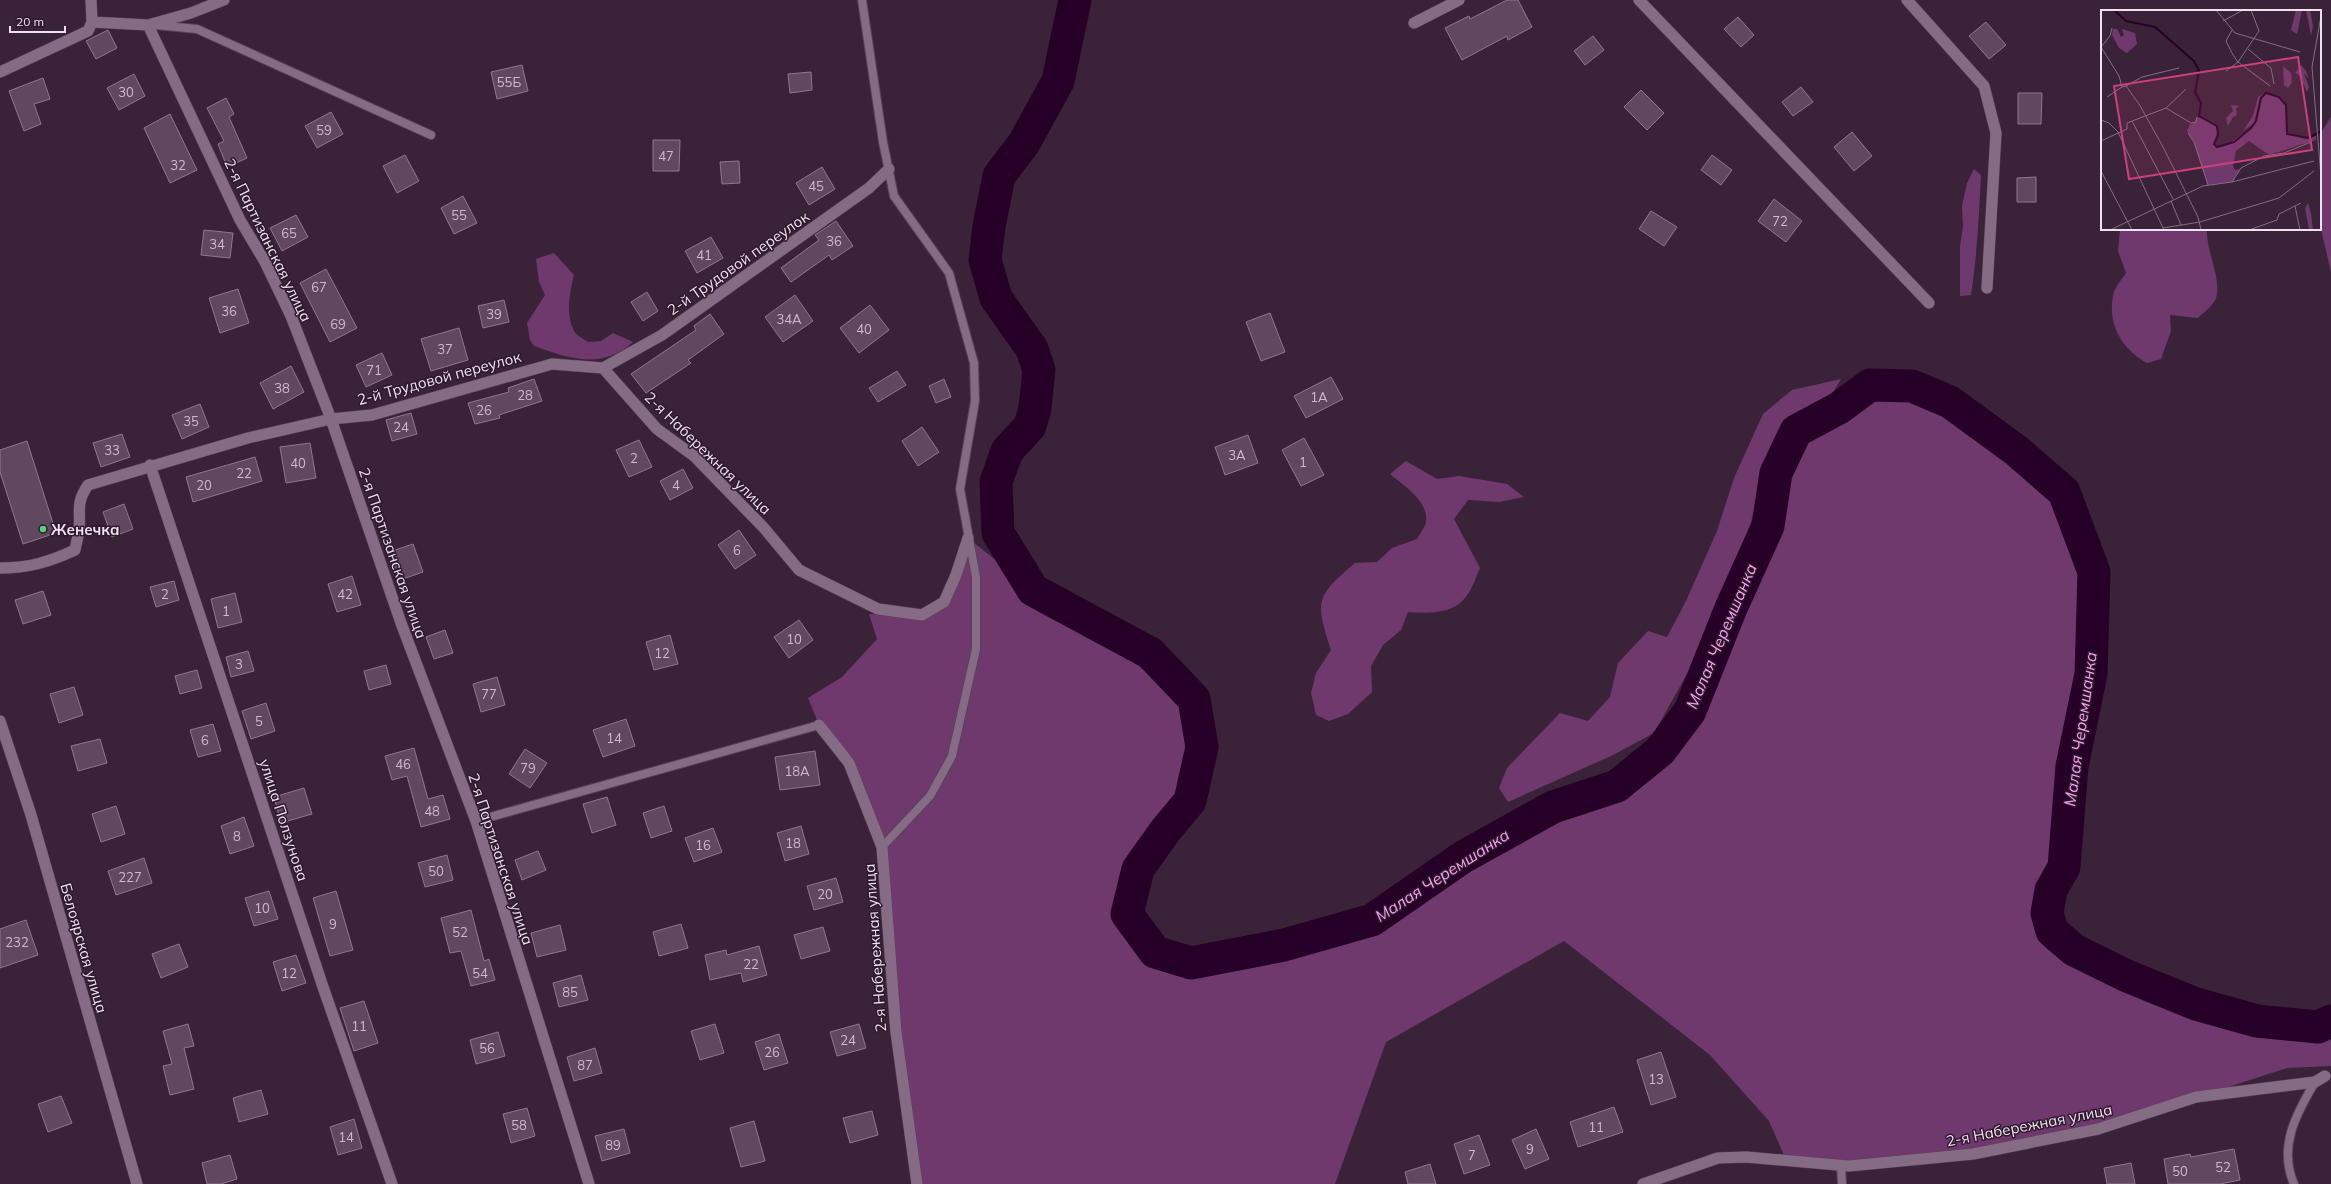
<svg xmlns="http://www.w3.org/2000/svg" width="2331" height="1184" font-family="Mulish,sans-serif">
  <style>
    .green { fill: #70396e }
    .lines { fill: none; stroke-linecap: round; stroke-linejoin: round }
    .river { stroke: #270027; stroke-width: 33 }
    .building { fill: #61485f; stroke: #91768f }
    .service-casing { stroke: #564355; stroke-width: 10 }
    .minor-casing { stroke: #564355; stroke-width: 12 }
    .tertiary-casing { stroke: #564355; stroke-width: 12 }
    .service { stroke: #856b83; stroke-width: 8 }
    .minor { stroke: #856b83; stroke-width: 11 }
    .tertiary { stroke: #856b83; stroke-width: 11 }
    .poi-dot { fill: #52d673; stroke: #2f192e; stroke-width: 1.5 }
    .labels { text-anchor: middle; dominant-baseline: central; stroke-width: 3; stroke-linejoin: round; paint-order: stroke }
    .number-label { font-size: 13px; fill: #ccbbcb }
    .street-label { font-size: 15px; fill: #f0e1ef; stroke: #2f192e }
    .poi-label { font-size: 15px; font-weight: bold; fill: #f0e1ef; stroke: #2f192e; text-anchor: start }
    .water-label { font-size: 16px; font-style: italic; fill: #f6a2f1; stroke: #2f192e }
    .inset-river { fill: none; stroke: #270027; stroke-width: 2 }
    .inset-road { fill: none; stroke: #836f81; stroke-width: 1 }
    .view { fill: #cb4079; fill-opacity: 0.15; stroke: #cb4079; stroke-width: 2 }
    .inset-edge { fill: none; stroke: #f0e1ef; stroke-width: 2 }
  </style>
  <rect width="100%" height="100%" fill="#3a2338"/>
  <!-- green -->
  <path class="green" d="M2331,117V272L2320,225V134Z
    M1974,169L1981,175C1979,215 1977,256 1971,295L1960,296V246L1963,227L1962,206L1967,183Z
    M2120,229H2207C2205,249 2225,286 2214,302C2210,308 2203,313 2198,318L2170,315L2171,331L2161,359L2147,363C2121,349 2106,322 2114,292C2116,286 2122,279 2126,273L2118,251Z
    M554,253L574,275C570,292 565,314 574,331C576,335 584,339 588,342L601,341L613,333L633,342C602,370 570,359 534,346L530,340L527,323L545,295L539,282L536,259Z
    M1841,379L1828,401L1784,427L1764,472L1751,522L1724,594L1692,665L1654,733L1611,756L1508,802L1499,788L1507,768L1560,713L1588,721L1610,697L1618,663L1648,631L1667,637L1686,601L1717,531L1734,478L1763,414L1792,390Z
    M1870,385L1912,386L1950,402L2017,451L2064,492L2093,588L2091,674L2072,766L2064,867L2051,890L2047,913L2052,931L2074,950L2127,976L2196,1004L2257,1021L2265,1034L2316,1040L2331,1034V1066L2287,1068L2098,1129L1973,1154L1849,1166L1787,1162L1769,1121L1710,1055L1564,941L1386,1042L1335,1184H917L882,847L849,763L819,725L808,698L842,677L877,639L869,614L922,615L944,602L968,538L1033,590L1150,653L1194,699L1202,747L1190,801L1165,831L1134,886L1127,914L1155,952L1191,963L1284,945L1372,920L1463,857L1553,807L1617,786L1660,751L1690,711L1731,608L1768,526L1776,473L1796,431L1839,408Z
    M1406,461L1437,479L1459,476L1507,484L1524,497L1499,502L1468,500L1454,519L1480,568C1476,577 1472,590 1465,598C1451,615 1427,613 1408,612L1401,630L1383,645L1371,666L1372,692L1348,714L1329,721L1316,715L1311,693L1316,673L1331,650C1315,601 1315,597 1355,563L1377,562L1392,548L1417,539C1420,534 1425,527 1426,522C1429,501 1404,486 1390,474Z"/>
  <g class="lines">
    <!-- river -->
    <path class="river" d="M1075,0L1058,81L1024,143L999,176L989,226L985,260L996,298L1032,349L1039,370L1035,408L1030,426L1007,451L996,482L998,533L1033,590L1150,653L1194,699L1202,747L1190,801L1165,831L1138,869L1127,914L1155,952L1191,963L1284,945L1372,920L1463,857L1553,807L1617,786L1660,751L1690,711L1731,608L1768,526L1776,473L1796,431L1839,408L1870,385L1912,386L1950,402L2017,451L2064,492L2094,572L2091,674L2072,766L2064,867L2051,890L2047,913L2052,931L2074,950L2127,976L2196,1004L2257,1021L2318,1027L2331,1021"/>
  </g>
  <!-- building -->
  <path class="building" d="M1507,0H1518L1532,27L1508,40L1507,36L1462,60L1445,28L1469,16L1470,19Z
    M1738,17L1754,35L1741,47L1724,29Z
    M1986,22L2006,45L1989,59L1969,36Z
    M108,30L117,48L96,59L86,41Z
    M1593,36L1604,50L1585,65L1574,51Z
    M522,65L528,91L497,99L491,72Z
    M811,72L812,90L790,93L788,74Z
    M134,74L145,96L119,110L107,88Z
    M43,78L50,99L34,104L41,124L24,131L9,91Z
    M1801,87L1813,102L1793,116L1782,102Z
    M1641,90L1664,113L1647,130L1624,107Z
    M2018,93H2042L2041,124H2018Z
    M226,98L234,114L229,117L247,158L227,167L218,144L224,141L207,108Z
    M331,112L343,134L317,148L305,126Z
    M170,114L197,170L170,183L144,128Z
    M1852,132L1872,156L1854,171L1834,147Z
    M653,140H680L679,171H653Z
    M405,155L419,181L397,193L383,166Z
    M1712,155L1732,170L1721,185L1701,170Z
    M739,161L740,183L722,184L720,162Z
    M822,167L835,189L809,205L796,183Z
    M2036,177V202H2017V178Z
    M463,196L477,223L454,234L441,208Z
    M1774,199L1802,221L1786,242L1758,221Z
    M1651,211L1677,227L1664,246L1639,229Z
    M296,215L308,237L282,251L270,228Z
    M836,221L853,246L832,260L829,255L791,282L781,268L819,240L815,235Z
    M204,230L233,233L230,258L201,255Z
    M711,237L723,258L697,273L685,251Z
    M326,269L357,328L330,342L300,283Z
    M238,289L249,323L220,333L209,298Z
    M647,292L658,311L643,321L631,302Z
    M795,295L813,321L783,342L765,317Z
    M504,300L509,322L483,328L478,306Z
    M870,305L889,330L859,353L840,328Z
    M1270,313L1285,352L1261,361L1246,322Z
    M710,314L724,334L688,360L691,363L646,393L631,374L696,330L694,326Z
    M459,328L468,360L431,371L421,339Z
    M382,353L392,375L366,387L356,365Z
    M291,366L304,392L273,409L260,383Z
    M897,371L906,385L878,402L869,388Z
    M1331,377L1343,399L1306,418L1294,396Z
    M534,379L542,401L499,415L500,418L475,424L468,403L509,392L508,388Z
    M944,379L951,397L936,403L929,386Z
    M200,404L209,427L182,439L172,415Z
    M411,413L417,434L392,441L386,420Z
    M922,427L939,452L918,466L902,441Z
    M122,434L130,457L101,467L93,443Z
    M1248,435L1258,463L1225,475L1215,447Z
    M1304,438L1324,475L1301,486L1282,450Z
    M639,440L652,467L629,477L616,450Z
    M27,441L56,533L23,544L0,472V450Z
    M310,443L316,478L286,483L280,447Z
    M255,457L262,481L193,502L186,477Z
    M683,469L693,488L670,500L660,481Z
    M124,504L133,529L112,537L103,512Z
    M739,530L756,555L735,569L718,545Z
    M413,544L423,572L400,580L389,552Z
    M352,576L361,605L337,612L328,584Z
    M174,581L179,600L156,607L150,587Z
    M43,591L51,615L23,624L15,600Z
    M235,593L242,622L218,628L211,599Z
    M799,620L813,640L789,658L774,637Z
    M445,630L453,653L434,659L426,637Z
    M670,635L678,664L654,670L646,642Z
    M248,651L254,671L231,677L226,657Z
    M386,665L391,684L369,690L364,671Z
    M197,670L202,688L180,694L175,676Z
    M497,677L505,705L481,712L473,684Z
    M74,687L83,715L59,723L50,694Z
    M266,703L275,731L251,739L242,711Z
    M626,719L635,746L603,757L593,730Z
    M213,724L221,751L198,757L190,730Z
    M100,739L107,763L78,771L71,746Z
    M414,748L428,799L443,795L450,819L421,827L407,776L392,780L385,756Z
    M525,749L547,763L530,788L509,774Z
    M815,751L820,785L780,790L775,757Z
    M304,788L312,814L281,823L274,797Z
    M607,797L616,825L592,833L583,804Z
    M116,806L125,834L101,842L92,814Z
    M664,806L672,831L651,838L643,813Z
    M244,817L254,846L230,854L221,826Z
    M801,826L809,854L785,861L777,833Z
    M713,828L722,852L694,862L685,838Z
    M538,851L546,870L522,880L515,860Z
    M447,855L453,880L425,887L418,863Z
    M144,858L152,883L116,895L108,871Z
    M836,878L843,902L814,910L807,886Z
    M269,891L278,919L254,926L245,898Z
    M336,891L353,950L330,956L313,898Z
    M471,910L484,961L489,959L495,980L471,986L461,951L450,953L441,918Z
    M26,920L38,955L0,968V929Z
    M681,924L688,948L659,956L653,932Z
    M560,925L566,950L537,957L531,933Z
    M823,927L830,951L801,959L794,935Z
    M179,944L188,967L161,978L152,954Z
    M759,946L767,975L743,982L741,973L710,980L705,955L726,950L727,955Z
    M296,955L306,983L282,991L273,962Z
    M581,975L588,1000L559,1007L553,983Z
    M364,1001L378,1043L354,1051L340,1008Z
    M188,1024L194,1046L184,1048L194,1089L170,1095L163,1066L172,1064L163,1031Z
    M715,1024L724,1053L700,1060L691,1031Z
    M859,1024L866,1048L837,1056L830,1032Z
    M498,1032L505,1056L476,1064L470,1040Z
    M779,1034L788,1063L764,1070L755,1042Z
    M595,1048L602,1073L574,1081L567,1057Z
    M1661,1052L1676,1097L1651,1105L1637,1060Z
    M261,1090L268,1114L239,1122L233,1098Z
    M61,1096L72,1123L48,1132L38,1104Z
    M1614,1107L1623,1132L1578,1147L1570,1122Z
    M527,1108L535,1136L511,1143L503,1114Z
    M872,1111L878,1135L850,1143L843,1118Z
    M354,1119L362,1148L338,1155L330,1127Z
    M754,1121L765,1161L741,1167L730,1128Z
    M624,1129L630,1153L602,1161L595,1136Z
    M1536,1129L1549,1159L1525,1169L1512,1140Z
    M1479,1135L1490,1165L1464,1174L1454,1144Z
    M2234,1149L2240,1180L2220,1184H2168L2164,1159L2190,1154L2191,1157Z
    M230,1155L237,1179L221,1184H207L202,1163Z
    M2131,1163L2135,1184H2107L2104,1168Z
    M1430,1164L1436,1184H1408L1405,1172Z"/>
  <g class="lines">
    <defs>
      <path id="service" d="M862,0L883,142L894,196L949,273L974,363L975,401L960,489L976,577V649L952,756L930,796L882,847
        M155,25L197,29L431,135
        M476,821L819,725
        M1841,1166L1842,1184
        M2294,1184C2278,1147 2296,1114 2315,1082"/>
      <path id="minor" d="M91,0L92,22L148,25L240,220L265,262L291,316L331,419L401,623L476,821L589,1184
        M1639,0L1929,303
        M1907,0L1984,86L1996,133L1987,288
        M1414,23L1459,0
        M148,25L191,13L224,0
        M0,72L88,31L92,22
        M603,368L657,429L694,456L764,528L799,570L878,609L922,615L944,602L956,575L968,538
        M150,465L323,987L392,1184
        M0,568C29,568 49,562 75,550C76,544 78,537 79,531C81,511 75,504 88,485L248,438L331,419L372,415L552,364L603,368L662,335L869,188L889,169
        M819,725L849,763L882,847L896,1032L917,1184
        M1643,1184L1718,1158L1746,1157L1849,1166L1973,1154L2098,1129L2196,1097L2315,1082L2325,1076"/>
      <path id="tertiary" d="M0,721L31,815L137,1184"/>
    </defs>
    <!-- service casing -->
    <use href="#service" class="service-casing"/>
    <!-- minor casing -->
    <use href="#minor" class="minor-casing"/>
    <!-- tertiary casing -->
    <use href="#tertiary" class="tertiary-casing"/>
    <!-- service -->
    <use href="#service" class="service"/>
    <!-- minor -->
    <use href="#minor" class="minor"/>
    <!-- tertiary -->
    <use href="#tertiary" class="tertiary"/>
  </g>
  <!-- markers -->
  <circle class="poi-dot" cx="43" cy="529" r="4"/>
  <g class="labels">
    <!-- number labels -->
    <g class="number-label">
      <text x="509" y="82">55Б</text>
      <text x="126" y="92">30</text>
      <text x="324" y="130">59</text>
      <text x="666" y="156">47</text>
      <text x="178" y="165">32</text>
      <text x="816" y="186">45</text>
      <text x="459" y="215">55</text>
      <text x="1780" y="221">72</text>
      <text x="289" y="233">65</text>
      <text x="834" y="241">36</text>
      <text x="217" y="244">34</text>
      <text x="704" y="255">41</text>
      <text x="319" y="287">67</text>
      <text x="229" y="311">36</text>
      <text x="494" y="314">39</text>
      <text x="789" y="319">34А</text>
      <text x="338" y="324">69</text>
      <text x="864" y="329">40</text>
      <text x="445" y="349">37</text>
      <text x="374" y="370">71</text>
      <text x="282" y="388">38</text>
      <text x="525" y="395">28</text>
      <text x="1319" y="397">1А</text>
      <text x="484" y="410">26</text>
      <text x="191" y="421">35</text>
      <text x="401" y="427">24</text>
      <text x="112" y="450">33</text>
      <text x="1237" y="455">3А</text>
      <text x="634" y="458">2</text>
      <text x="1303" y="462">1</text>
      <text x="298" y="463">40</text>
      <text x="244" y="473">22</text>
      <text x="204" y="485">20</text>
      <text x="676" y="485">4</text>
      <text x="737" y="550">6</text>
      <text x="165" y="594">2</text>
      <text x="345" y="594">42</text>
      <text x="226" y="611">1</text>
      <text x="794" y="639">10</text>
      <text x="662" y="653">12</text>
      <text x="239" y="664">3</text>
      <text x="489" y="694">77</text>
      <text x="259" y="721">5</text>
      <text x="614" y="738">14</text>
      <text x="205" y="740">6</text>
      <text x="403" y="764">46</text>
      <text x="528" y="768">79</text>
      <text x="797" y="771">18А</text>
      <text x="432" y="811">48</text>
      <text x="237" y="836">8</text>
      <text x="793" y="843">18</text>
      <text x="703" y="845">16</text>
      <text x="436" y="871">50</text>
      <text x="130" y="877">227</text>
      <text x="825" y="894">20</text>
      <text x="262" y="908">10</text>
      <text x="333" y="924">9</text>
      <text x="460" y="932">52</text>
      <text x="17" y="942">232</text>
      <text x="751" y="964">22</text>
      <text x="289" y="973">12</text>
      <text x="480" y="973">54</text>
      <text x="570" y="992">85</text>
      <text x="359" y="1026">11</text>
      <text x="848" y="1040">24</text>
      <text x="487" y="1048">56</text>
      <text x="772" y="1052">26</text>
      <text x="585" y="1065">87</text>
      <text x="1656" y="1079">13</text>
      <text x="519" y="1125">58</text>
      <text x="1596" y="1127">11</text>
      <text x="346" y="1137">14</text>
      <text x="613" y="1145">89</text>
      <text x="1530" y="1149">9</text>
      <text x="1472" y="1155">7</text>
      <text x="2223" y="1167">52</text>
      <text x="2180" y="1171">50</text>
    </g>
    <!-- street labels -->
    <g class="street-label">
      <text transform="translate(268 240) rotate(64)">2-я Партизанская улица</text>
      <text transform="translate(738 263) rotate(-35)">2-й Трудовой переулок</text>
      <text transform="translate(439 378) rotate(-15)">2-й Трудовой переулок</text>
      <text transform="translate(708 453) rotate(44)">2-я Набережная улица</text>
      <text transform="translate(393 553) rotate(71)">2-я Партизанская улица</text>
      <text transform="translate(284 820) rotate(72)">улица Ползунова</text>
      <text transform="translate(501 859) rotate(72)">2-я Партизанская улица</text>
      <text transform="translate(84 948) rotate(74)">Белоярская улица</text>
      <text transform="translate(875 948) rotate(-94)">2-я Набережная улица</text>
      <text transform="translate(2029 1125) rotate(-11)">2-я Набережная улица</text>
    </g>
    <!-- poi labels -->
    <g class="poi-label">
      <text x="51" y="529">Женечка</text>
    </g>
    <!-- water labels -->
    <g class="water-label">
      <text transform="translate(1721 636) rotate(-67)">Малая Черемшанка</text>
      <text transform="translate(2080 729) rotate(-82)">Малая Черемшанка</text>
      <text transform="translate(1442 875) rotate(-33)">Малая Черемшанка</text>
    </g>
  </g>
  <!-- overview -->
  <g transform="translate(2101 10)">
    <rect width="220" height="220" fill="#3a2338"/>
    <path d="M195,0H201L196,24L190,20ZM205,0H209L212,16L210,26ZM12,19H16L20,27L23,25L21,19L34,23L36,34L26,43L18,38L11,25ZM200,55L205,61L208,69L203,63L208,77L206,82L198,65L194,63ZM182,56L190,63L191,72L187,78L183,75ZM163,83L159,88L153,113L142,121L152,106L157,87ZM165,83L182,89L186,103V124L204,129L215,126V130L168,145L148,131L135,141L132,156L134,160L139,159L131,172L107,175L93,132L86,121L89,114L93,113L96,107L112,113L117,120L113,134L119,137L126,135L153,115L160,88ZM130,95L139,96L135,98L136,105L132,107L127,116L125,108L132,101ZM207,193L210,203L212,220H208L204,198Z" fill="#70396e"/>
    <path class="inset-river" d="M13,0L25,11L54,17L93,51L98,61L94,82L100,93L98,106L116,116L117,125L113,134L116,137L133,132L150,118L155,111L160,88L165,83L178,87L185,95L186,124L208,128L220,121"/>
    <path class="inset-road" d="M115,0L134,23L199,42M220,6L211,57L220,167M122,11L142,0M131,20L125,31L132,45L137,52L169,76M0,37L18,66L21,77L25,76L38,94L61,135L97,207L100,220M0,37L9,26L11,18M147,39L170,58L173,74M125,61L137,52L158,21L150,0M25,76L41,67L78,58M6,87L21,77M65,98L90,113L95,112L96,107M0,110L8,113L17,122L63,220M31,111L72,189M87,123L93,132L107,175M0,131L26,119V113L65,98L85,79M0,161L31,220M131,172L140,158L163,146L183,143L210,132M70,191L80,215M194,196L199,220M62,218L99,212L178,188L213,161M9,220L102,176L131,172L213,151M148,220L176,210L178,204L200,193"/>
    <path class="view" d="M197,47L211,140L28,169L13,76Z"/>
    <rect width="220" height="220" class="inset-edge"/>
  </g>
  <!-- scale -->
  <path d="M10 26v6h55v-6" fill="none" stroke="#f0e1ef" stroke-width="2"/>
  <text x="16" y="26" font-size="12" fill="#f0e1ef" stroke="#2f192e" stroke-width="3" paint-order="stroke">20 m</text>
</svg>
